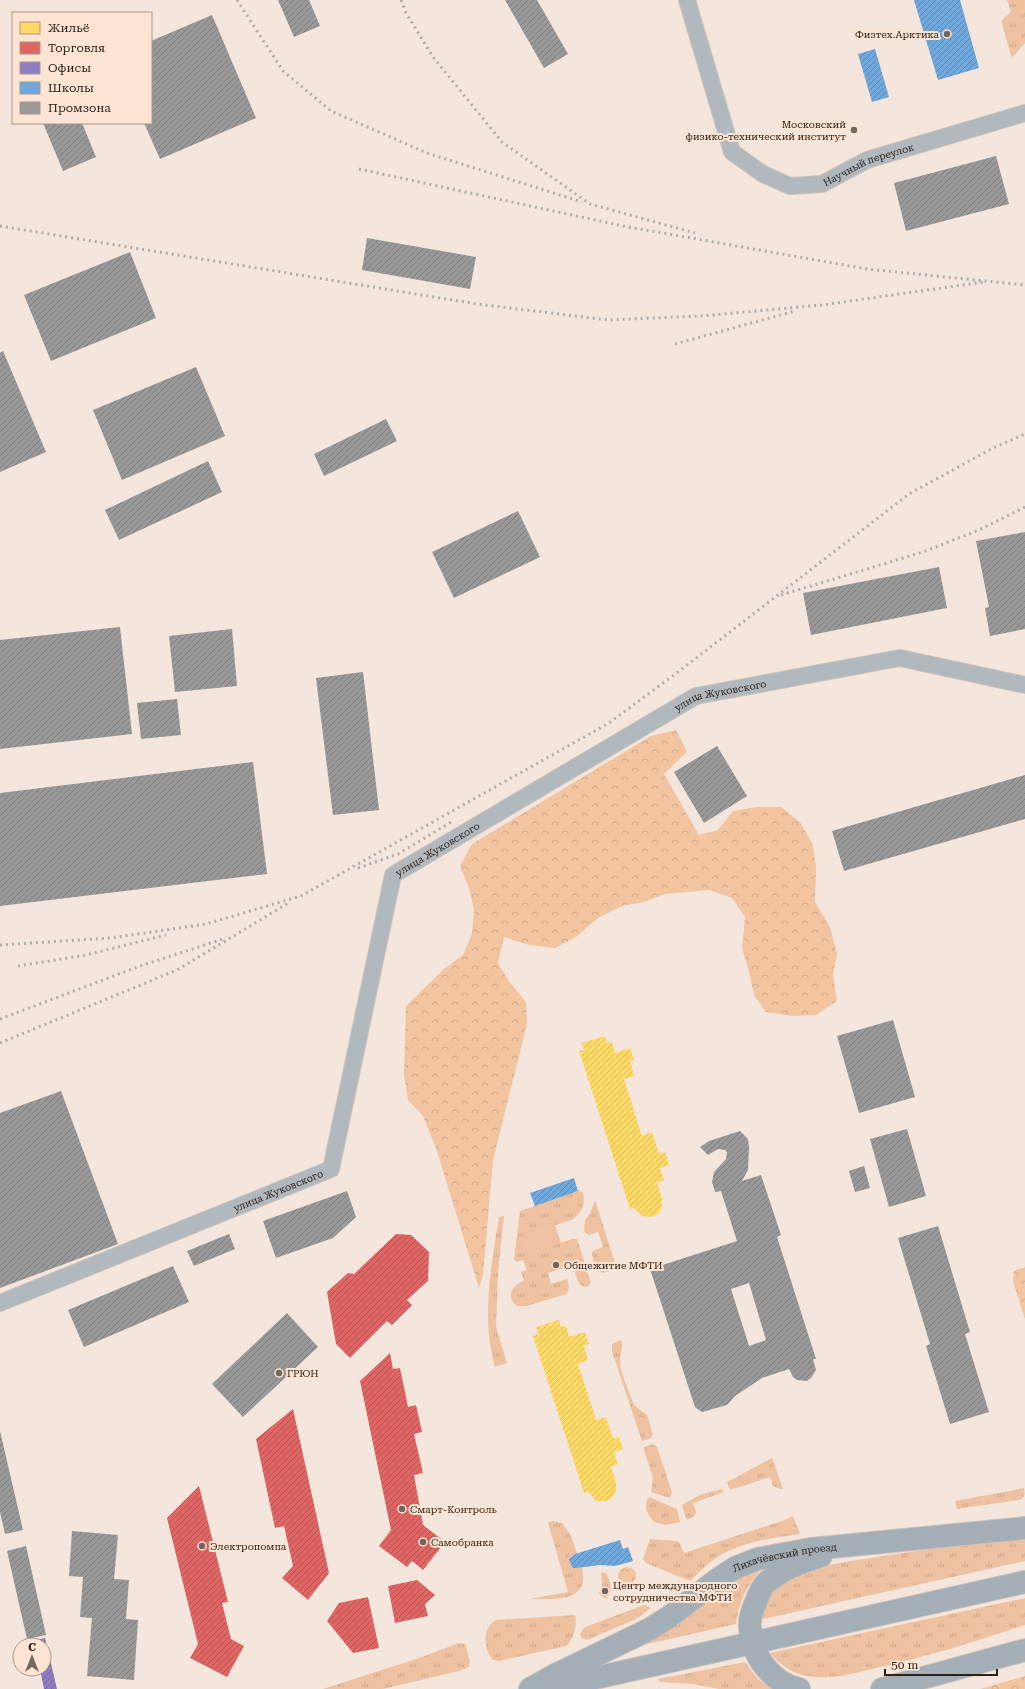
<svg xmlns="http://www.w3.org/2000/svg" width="1025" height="1689" font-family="'Roboto Serif',serif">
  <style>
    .grass { fill: url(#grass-tufts) }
    .forest { fill: url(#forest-crowns) }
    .garden { fill: #eec2a0 }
    .homes { fill: url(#homes-hatch) }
    .shops { fill: url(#shops-hatch) }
    .offices { fill: url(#offices-hatch) }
    .schools { fill: url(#schools-hatch) }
    .industry { fill: url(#industry-hatch); fill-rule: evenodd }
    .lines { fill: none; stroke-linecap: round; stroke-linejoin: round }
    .minor-casing { stroke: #cec3bb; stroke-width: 18 }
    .secondary-casing { stroke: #cec3bb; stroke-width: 24 }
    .minor { stroke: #b1b8be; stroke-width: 16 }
    .secondary { stroke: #a4aeb6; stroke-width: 22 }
    .rail { stroke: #aeabaa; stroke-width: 3; stroke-dasharray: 2 4; stroke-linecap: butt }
    .poi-dot { fill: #72665d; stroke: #fee4d2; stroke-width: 1.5 }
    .labels { text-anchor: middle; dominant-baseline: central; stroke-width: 4; stroke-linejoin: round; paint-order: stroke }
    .poi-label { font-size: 10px; fill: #2c2119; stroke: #fee4d2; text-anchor: start }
    .street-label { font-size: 10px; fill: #2c2119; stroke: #fee4d2 }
  </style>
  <defs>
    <pattern id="grass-tufts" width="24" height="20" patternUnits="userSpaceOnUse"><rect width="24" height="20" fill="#eec2a0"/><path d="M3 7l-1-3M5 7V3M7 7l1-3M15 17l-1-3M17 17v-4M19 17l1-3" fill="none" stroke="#cca689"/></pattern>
    <pattern id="forest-crowns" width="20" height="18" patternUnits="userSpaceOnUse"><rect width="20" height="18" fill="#f3c4a0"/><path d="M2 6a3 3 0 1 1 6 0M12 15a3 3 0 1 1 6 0" fill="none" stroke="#d0a889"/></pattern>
    <pattern id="homes-hatch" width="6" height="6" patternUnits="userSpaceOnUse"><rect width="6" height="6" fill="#ffd966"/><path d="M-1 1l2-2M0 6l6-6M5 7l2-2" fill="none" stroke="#dbba58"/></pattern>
    <pattern id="shops-hatch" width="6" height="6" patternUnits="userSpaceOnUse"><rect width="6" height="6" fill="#e06666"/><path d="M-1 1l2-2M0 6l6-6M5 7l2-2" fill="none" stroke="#b65453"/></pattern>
    <pattern id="offices-hatch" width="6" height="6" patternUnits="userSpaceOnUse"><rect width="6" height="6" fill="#8e7cc3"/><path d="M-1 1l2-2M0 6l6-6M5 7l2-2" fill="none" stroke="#74659e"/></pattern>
    <pattern id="schools-hatch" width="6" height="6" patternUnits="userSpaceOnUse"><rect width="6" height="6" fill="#6fa8dc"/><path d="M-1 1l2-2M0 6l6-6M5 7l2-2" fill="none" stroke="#5b88b2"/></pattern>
    <pattern id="industry-hatch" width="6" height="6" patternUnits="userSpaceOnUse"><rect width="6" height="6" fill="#999"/><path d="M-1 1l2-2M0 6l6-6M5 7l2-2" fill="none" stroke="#7d7c7c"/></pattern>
  </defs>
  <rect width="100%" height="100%" fill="#f4e6dc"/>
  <!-- grass -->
  <path class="grass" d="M1007,0H1025V43L1013,57L1011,56L1002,24V20L1011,12Z
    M578,1190L583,1193C586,1205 581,1214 571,1220L524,1236L530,1253L572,1239H577L591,1283L587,1287C576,1287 576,1273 573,1265L548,1273L551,1284L567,1279L569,1287L567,1294L526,1306H517C505,1297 512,1285 524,1281L521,1272L527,1270L523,1260L517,1262L514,1260L520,1211L578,1191Z
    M595,1200L617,1269L603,1273L596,1270L592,1255L593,1251L603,1247L598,1232L588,1235L584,1231L585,1220L590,1213Z
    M504,1216L498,1272L496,1327L507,1363L495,1367C481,1317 491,1267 499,1217Z
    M621,1340C624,1348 620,1352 620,1361C620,1372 628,1389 632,1400L634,1405L647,1415L653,1434L651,1438L642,1441L612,1351V1344Z
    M653,1444L657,1447L672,1492L670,1498L651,1492L653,1478L643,1447Z
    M772,1458L783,1489H780L773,1486L770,1477L730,1490L727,1482Z
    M1024,1488C1025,1495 1025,1498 1018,1500L957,1509L955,1501Z
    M722,1489L724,1492L693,1503L696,1512L695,1516L687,1520L682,1506L683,1504L702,1494Z
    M649,1497L677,1509L680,1522L665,1525L654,1522C648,1515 642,1506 649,1497Z
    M793,1516L800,1534C772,1538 740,1542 716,1558C707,1564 699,1573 690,1581L646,1563L643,1559L650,1539L677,1541L680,1543L684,1553L785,1520Z
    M553,1521L562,1523L571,1536L577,1553L571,1556L570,1563L573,1568H582C591,1603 552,1599 530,1599L568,1592L548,1523Z
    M1025,1535V1561L763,1619C764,1601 775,1586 791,1578C817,1564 854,1561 883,1556C930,1549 978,1542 1025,1535Z
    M765,1566C747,1583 740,1599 736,1624L639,1646L723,1584Z
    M601,1572L606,1573C610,1582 615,1592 605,1599L599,1593L602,1586Z
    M1025,1598V1625C974,1642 924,1658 872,1669C852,1674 829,1680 808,1676C792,1674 781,1665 770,1653Z
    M644,1605L651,1608L636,1619L587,1640L581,1638L580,1633L585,1627Z
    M575,1615C578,1623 573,1642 566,1646L499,1661L493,1660C483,1649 482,1628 496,1620Z
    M459,1643L465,1644L470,1661L469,1667L459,1671L383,1689H323L422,1657Z
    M745,1662L758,1679L772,1689H719L693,1684L660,1682L658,1679Z"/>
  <!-- forest -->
  <path class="forest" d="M676,730L687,752L664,774L699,835L718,830L733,811L757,807H781L800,822L813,845L816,867L815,902L830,927L837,954L833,975L837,1001L816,1015L792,1016L766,1012L754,995L749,972L742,948L745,917L732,898L709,890L665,894L644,902L622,906L598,918L576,937L555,948L529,945L504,937L498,963L510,983L526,1002L527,1024L493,1160L483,1275L479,1288L436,1148L423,1116L408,1100L404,1075L406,1006L444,969L463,955L472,934L474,910L469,888L460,866L472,844L651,736Z
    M1025,1267V1319L1013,1281L1014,1271Z
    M618 1576a9 9 0 1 1 18 0a9 9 0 1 1-18 0Z
    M1025,1676V1689H980Z"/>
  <!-- garden -->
  <path class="garden" d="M555,1225L561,1243L530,1253L524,1236Z"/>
  <!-- homes -->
  <path class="homes" d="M605,1036L607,1043L612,1042L615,1053L630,1048L634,1060L630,1061L634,1076L624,1079L642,1136L652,1132L659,1154L665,1152L669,1165L660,1168L664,1180L657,1183L662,1199V1206L659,1213L653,1217L642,1216L634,1208L630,1209L579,1051L584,1050L582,1043Z
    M559,1320L561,1327L566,1326L569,1337L585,1332L589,1344L584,1346L588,1360L578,1364L596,1420L606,1417L613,1438L619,1437L623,1449L614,1452L618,1464L611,1467L616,1483V1490L613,1497L607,1501H596L589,1492L584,1493L533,1336L539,1334L536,1327Z"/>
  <!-- shops -->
  <path class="shops" d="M396,1234L411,1235L429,1252L428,1281L407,1300L412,1305L392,1325L387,1321L350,1358L336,1344L327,1292L348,1273L354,1274Z
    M390,1353L393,1369L400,1368L408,1407L416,1405L422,1432L414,1434L423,1473L414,1475L423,1525L445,1542L423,1570L412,1561L407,1567L379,1546L391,1530L360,1381Z
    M293,1409L329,1573L308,1600L282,1578L293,1566L284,1526L275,1528L256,1439Z
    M199,1486L228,1602L222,1603L231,1639L244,1646L227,1677L190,1658L198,1644L167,1518Z
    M417,1580L435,1595L425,1604L428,1616L395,1623L388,1586Z
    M368,1597L379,1648L353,1653L327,1621L339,1603Z"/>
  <!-- offices -->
  <path class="offices" d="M45,1638L57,1689H44L40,1669H44V1645H34L33,1641Z"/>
  <!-- schools -->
  <path class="schools" d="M914,0H960L979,68L938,80Z
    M875,49L889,97L872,102L858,54Z
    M574,1178L578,1191L535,1206L530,1193Z
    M620,1540L623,1549L628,1547L633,1561L615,1566L600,1565L577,1568H573L570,1563L569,1559L575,1554Z"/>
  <!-- industry -->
  <path class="industry" d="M278,0H309L320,26L294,37Z
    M505,0H537L568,54L544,68Z
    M212,15L256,118L160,159L144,123H151V41Z
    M43,123H82L96,157L63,171Z
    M996,156L1009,204L906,231L894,183Z
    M367,238L476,257L470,289L362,270Z
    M130,252L156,318L51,361L24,295Z
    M3,351L46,452L0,472V353Z
    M196,367L225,436L122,480L93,410Z
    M386,419L397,441L324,476L314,454Z
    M208,461L222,492L119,540L105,510Z
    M518,511L540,557L454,598L432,552Z
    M1025,532V629L990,636L985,608L989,607L976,541Z
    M939,567L947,608L811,635L803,593Z
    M120,627L132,734L0,749V640Z
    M232,629L237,686L175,692L169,636Z
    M363,672L379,810L333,815L316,678Z
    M177,699L181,735L141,739L137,703Z
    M717,746L747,796L704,823L674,772Z
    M253,762L267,874L0,906V793Z
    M1025,775V819L844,871L832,831Z
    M893,1020L915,1097L859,1113L837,1036Z
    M61,1091L118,1244L0,1288V1113Z
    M907,1129L926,1196L889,1207L870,1139Z
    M740,1131L748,1139L749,1148L748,1170L742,1181L761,1175L781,1235L777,1237L816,1359H813L816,1370L811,1378L807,1381L797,1380L793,1377L789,1369L762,1378L735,1396L727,1405L702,1412L695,1407L650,1269L737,1241L721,1191L715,1192L712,1182L714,1172L726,1159L727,1152L725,1150L718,1149L708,1155L700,1147L709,1141ZM749,1283L766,1340L749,1346L731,1289Z
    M864,1166L870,1188L855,1192L849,1171Z
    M347,1191L356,1217L333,1238L276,1258L263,1221Z
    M938,1226L970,1332L965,1334L989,1412L950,1424L926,1346L930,1344L898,1238Z
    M229,1234L235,1249L194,1266L187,1251Z
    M173,1266L189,1302L84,1347L68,1310Z
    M287,1313L318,1347L243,1417L212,1384Z
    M0,1431L23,1530L5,1534L0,1512Z
    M72,1531L118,1535L114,1579L129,1580L126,1619L138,1620L134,1680L87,1676L92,1618L80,1617L83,1577L69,1576Z
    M26,1546L46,1635L27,1639L7,1551Z"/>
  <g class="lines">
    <defs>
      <g id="minor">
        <path id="s1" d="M687,0L732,152L763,174L790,186L822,184L867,160L1025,113"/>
        <path id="s2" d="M0,1303L331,1169L393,875L696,696L900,658L1025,685"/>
      </g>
      <g id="secondary">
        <path id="s3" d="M530,1689L553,1676L650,1629L669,1617L718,1579L735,1568L757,1559L811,1549L1025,1528"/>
        <path d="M546,1689L1025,1582"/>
        <path d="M799,1689C772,1683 751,1655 750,1628C749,1619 752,1610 756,1602C758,1596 762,1587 766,1583C782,1569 802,1562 821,1556"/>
        <path d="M882,1689L1025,1650"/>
      </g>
    </defs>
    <!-- minor casing -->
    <use href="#minor" class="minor-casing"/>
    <!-- secondary casing -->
    <use href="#secondary" class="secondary-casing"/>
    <!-- minor -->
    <use href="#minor" class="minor"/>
    <!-- secondary -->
    <use href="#secondary" class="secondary"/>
    <!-- rail -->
    <path class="rail" d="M237,0L283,71L331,111L427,153L582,202
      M401,0L406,13L433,57L502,142L590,204L695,233
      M359,169L623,226L867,269L1025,285
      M0,226L477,304L608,320L701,316L822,305L984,282
      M675,344L795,311
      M781,595L923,552L979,530L1025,507
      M358,868L398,854L453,821
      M0,945L111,938L206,924L301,896L609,723L678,672L909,494L993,448L1025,434
      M18,966L86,955L166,935
      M0,1019L140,966L223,939
      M0,1043L177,970L290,902"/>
  </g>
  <!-- markers -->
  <g class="poi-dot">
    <circle cx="947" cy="34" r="4"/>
    <circle cx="854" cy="130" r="4"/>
    <circle cx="556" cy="1265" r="4"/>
    <circle cx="279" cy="1373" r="4"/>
    <circle cx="402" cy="1509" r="4"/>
    <circle cx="423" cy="1542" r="4"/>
    <circle cx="202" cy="1546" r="4"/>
    <circle cx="605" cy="1591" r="4"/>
  </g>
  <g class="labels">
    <!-- poi labels -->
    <g class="poi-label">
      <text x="939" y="34" text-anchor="end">Физтех.Арктика</text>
      <text x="846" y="124" text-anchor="end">Московский<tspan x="846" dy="12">физико-технический институт</tspan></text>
      <text x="564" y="1265">Общежитие МФТИ</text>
      <text x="287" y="1373">ГРЮН</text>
      <text x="410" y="1509">Смарт-Контроль</text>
      <text x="431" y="1542">Самобранка</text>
      <text x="210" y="1546">Электропомпа</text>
      <text x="613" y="1585">Центр международного<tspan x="613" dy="12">сотрудничества МФТИ</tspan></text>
    </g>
    <!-- street labels -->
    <g class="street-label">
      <text stroke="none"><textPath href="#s1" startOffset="309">Научный переулок</textPath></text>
      <text stroke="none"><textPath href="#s2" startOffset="1033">улица Жуковского</textPath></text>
      <text stroke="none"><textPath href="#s2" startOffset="709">улица Жуковского</textPath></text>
      <text stroke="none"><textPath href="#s2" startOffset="300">улица Жуковского</textPath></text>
      <text stroke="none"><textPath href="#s3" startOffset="290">Лихачёвский проезд</textPath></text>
    </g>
  </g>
  <!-- legend -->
  <rect x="12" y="12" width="140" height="112" fill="#fee4d2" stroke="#aa9688"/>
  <rect x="20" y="22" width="20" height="12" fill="#ffd966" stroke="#aa9688"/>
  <text x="48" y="32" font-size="12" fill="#2c2119">Жильё</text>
  <rect x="20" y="42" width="20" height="12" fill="#e06666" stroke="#aa9688"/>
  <text x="48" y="52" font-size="12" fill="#2c2119">Торговля</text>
  <rect x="20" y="62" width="20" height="12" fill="#8e7cc3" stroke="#aa9688"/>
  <text x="48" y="72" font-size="12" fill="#2c2119">Офисы</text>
  <rect x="20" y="82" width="20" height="12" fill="#6fa8dc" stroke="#aa9688"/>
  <text x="48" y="92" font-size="12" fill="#2c2119">Школы</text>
  <rect x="20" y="102" width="20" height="12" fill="#999999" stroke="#aa9688"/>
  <text x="48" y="112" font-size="12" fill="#2c2119">Промзона</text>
  <!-- north arrow -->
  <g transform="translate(32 1657)"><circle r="19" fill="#fee4d2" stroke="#aa9688"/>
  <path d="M0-3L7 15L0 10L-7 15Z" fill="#72665d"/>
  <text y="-6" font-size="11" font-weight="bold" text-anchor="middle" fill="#2c2119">С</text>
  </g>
  <!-- scale -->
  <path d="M885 1669v6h112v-6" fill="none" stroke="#2c2119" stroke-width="2"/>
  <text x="891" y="1669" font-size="12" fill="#2c2119" stroke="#fee4d2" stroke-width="3" paint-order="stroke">50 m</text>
</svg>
